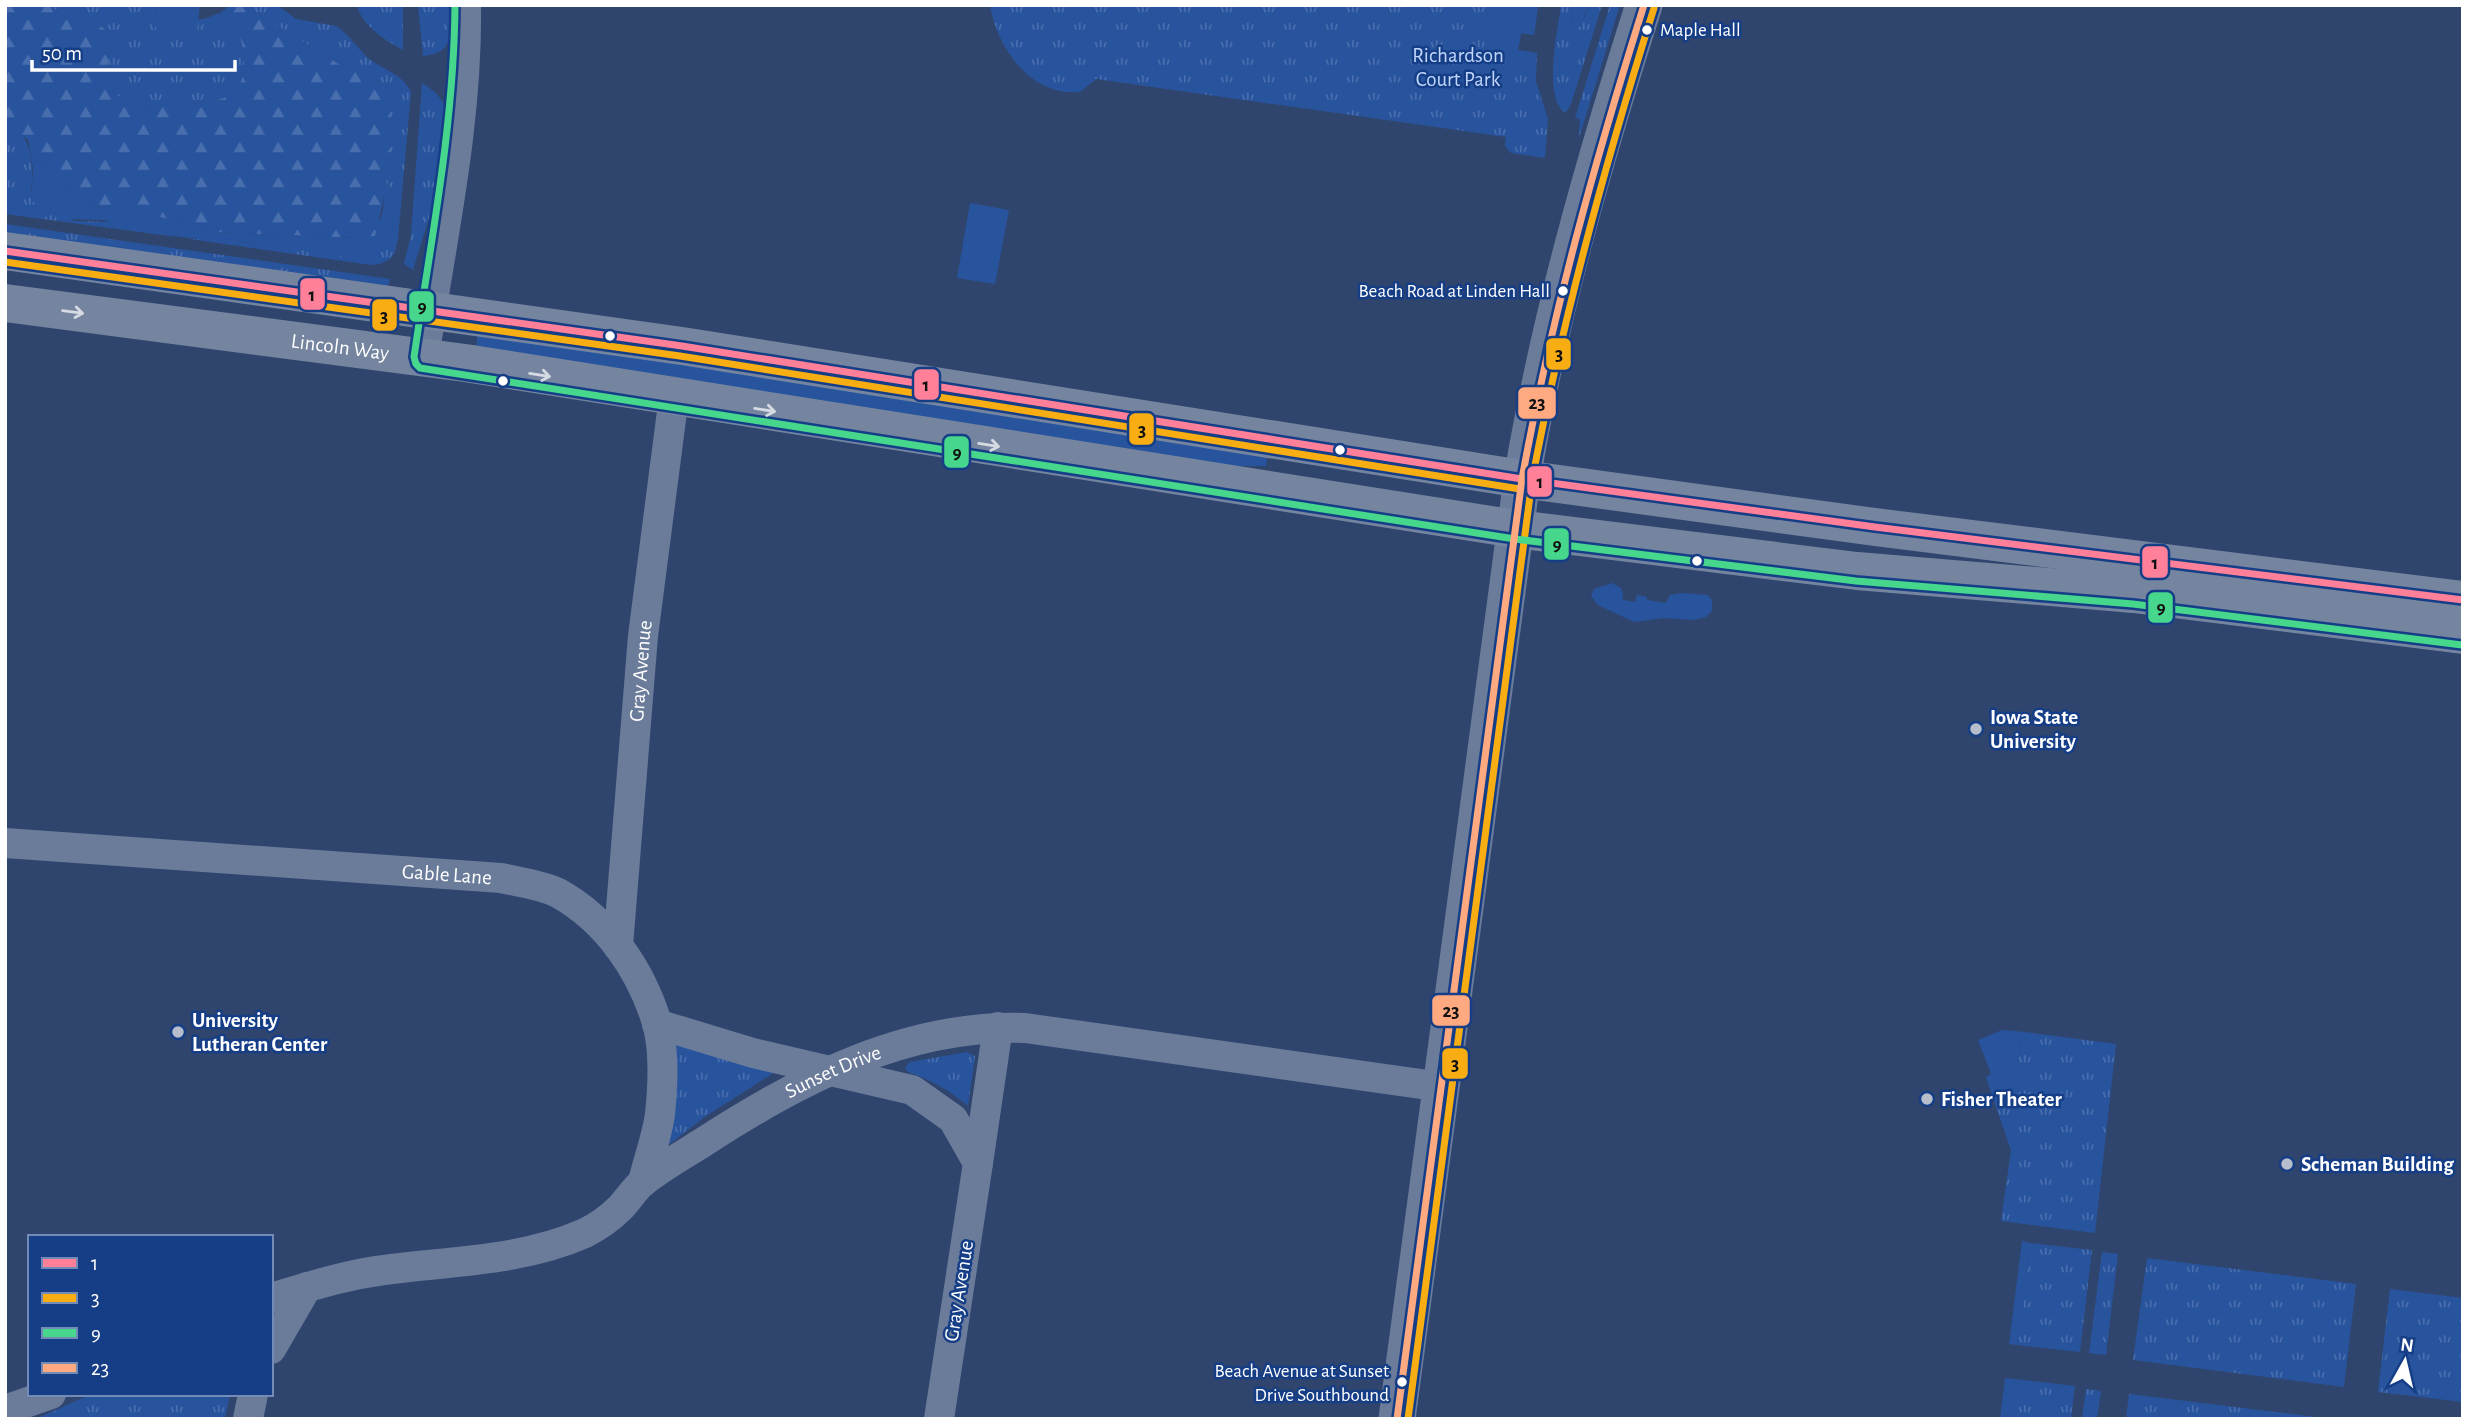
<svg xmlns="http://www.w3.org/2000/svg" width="2468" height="1424" font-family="'Alegreya Sans',sans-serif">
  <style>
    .grass { fill: url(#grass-tufts) }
    .forest { fill: url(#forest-firs) }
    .garden { fill: #28549e }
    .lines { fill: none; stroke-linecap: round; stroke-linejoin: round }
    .minor { stroke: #6b7c9b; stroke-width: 30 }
    .tertiary { stroke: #6b7c9b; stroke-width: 37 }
    .primary { stroke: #7585a0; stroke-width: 38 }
    .bus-1-casing { stroke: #153e87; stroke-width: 12 }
    .bus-2-casing { stroke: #153e87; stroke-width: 12 }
    .bus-3-casing { stroke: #153e87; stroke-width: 12 }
    .bus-4-casing { stroke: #153e87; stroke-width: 12 }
    .bus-1 { stroke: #ff8098; stroke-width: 7 }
    .bus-2 { stroke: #f8ad13; stroke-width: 7 }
    .bus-3 { stroke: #46d78d; stroke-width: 7 }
    .bus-4 { stroke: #ffa980; stroke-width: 7 }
    .oneway { stroke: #d6dae2 }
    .bus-dot { fill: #fff; stroke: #153e87; stroke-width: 2.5 }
    .poi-dot { fill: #b6becc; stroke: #153e87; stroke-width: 2.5 }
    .labels { text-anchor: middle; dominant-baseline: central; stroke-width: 5; stroke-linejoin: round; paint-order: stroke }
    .bus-label { font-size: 19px; fill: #fff; stroke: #153e87; text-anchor: end }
    .park-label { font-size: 21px; fill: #c0d6fb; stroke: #153e87 }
    .street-label { font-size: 21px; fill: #fff; stroke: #153e87 }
    .poi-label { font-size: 21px; font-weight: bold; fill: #fff; stroke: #153e87; text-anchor: start }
    .line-badge { stroke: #153e87; stroke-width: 2.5 }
    .pale-badge-label { font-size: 19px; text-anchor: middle; font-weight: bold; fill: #111 }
  </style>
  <defs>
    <pattern id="grass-tufts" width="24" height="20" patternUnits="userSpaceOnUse" patternTransform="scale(1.75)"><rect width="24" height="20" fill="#28549e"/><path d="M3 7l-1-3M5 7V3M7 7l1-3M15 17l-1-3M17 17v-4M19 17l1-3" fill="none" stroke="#486ead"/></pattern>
    <pattern id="forest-firs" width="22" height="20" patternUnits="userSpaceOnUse" patternTransform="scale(1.75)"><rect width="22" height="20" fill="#28549e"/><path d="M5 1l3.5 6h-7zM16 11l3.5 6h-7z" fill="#486ead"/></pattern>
  </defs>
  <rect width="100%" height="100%" fill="#2f456d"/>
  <!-- grass -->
  <path class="grass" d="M48,5H157L154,26L197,30L198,19H204L220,13L227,27L240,37C245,55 249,80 231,94C214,107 151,106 127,107C106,87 108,59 107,31L72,21Z
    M230,5H277L296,19L336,26C349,34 357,48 368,58C383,70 403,74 411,92L398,239L395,252L390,259L380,264L371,265L190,239H230L271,248L310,241L349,259L397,199L385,181L391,126L389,105L379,81L345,68L246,6Z
    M357,5H403V50C386,41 361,25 357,5Z
    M418,5H452C451,31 456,53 423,56Z
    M990,5L1538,6L1534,35L1521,33L1518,50L1537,53L1536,81L1548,119L1545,158L1511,153L1505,146L1506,137L1096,79L1080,92C1031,97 997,48 990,5Z
    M1561,5H1572L1571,26L1585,17L1588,5H1602L1571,104L1567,111L1564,112C1543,95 1558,30 1561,5Z
    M1610,5H1620L1579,138L1580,119L1575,118Z
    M422,83C435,91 443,98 447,113L440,182L413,270L404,264L411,235Z
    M5,119C32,134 34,163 31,191L74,221L117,222L177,237L5,214Z
    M5,224L390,279L387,289L5,237Z
    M2025,1032L2116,1044L2095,1233L2001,1221L2011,1150L1997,1110C2028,1089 2011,1060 2025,1032Z
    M671,1038L771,1069L772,1074L706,1116L667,1146Z
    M967,1052L975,1056L968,1106C949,1090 931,1080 908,1072L905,1067L910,1062Z
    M2030,1243L2092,1250L2080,1352L2017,1345Z
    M2102,1252L2118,1254L2106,1355L2089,1353Z
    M2147,1258L2356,1284L2344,1387L2133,1360Z
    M2390,1289L2463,1298V1402L2378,1392Z
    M2014,1379L2075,1386L2071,1419H2009Z
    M2086,1389L2101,1391L2097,1419H2082Z
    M91,1394H230L225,1419H36Z
    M2129,1394L2333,1419H2126Z"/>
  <!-- forest -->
  <path class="forest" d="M5,5H48L72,21L90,18L107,31C108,59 106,87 127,107C151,106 214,107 231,94C249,80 245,55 240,37L226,27L220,13L229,6H246L345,68L379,81C383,89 388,98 390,107C395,137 384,206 375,236L358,238L213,232L160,217L94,206L53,177L28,140L5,119Z"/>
  <!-- garden -->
  <path class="garden" d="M157,5H200L197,30L183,41L163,38L154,25Z
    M1490,5L1538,6L1534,35L1521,33L1518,50L1513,54L1505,53L1499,42L1485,33Z
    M1572,5H1588L1581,26L1574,29L1571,26Z
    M28,140L53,177L94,206L160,217L213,232L358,238L375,236L383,210L385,181C388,187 396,194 397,200C401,221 390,255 367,260C349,264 326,249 310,241L298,247L271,248L230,239L205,240L156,234L103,220L60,219L38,208L31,198L33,169Z
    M970,203L1009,210L995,284L957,278Z
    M478,330L1267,457L1266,466H1231L476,349Z
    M1612,583L1622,589L1623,600L1635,602L1637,595L1647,597V600L1666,603L1670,595L1682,593L1708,595L1712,600V611L1706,617L1693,620L1664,618L1634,622L1598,605L1591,596L1594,589Z
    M2002,1030L2025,1032C2009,1064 2034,1085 1997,1110L1986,1077L1991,1074L1978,1040Z
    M2022,1241L2030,1243L2017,1345L2009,1344Z
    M2005,1378L2014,1379L2009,1419H2000Z"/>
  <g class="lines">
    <!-- minor -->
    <g class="minor">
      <path d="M424,358C441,241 468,124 466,5"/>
      <path id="s1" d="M5,843L501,878C519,882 542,885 558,893C607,920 641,970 657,1023C665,1051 663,1085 660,1114C657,1137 648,1160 643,1182"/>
      <path id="s2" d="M618,946L643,636L674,396"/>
      <path d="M657,1024L753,1053L912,1090L953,1119L978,1163L939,1419"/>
      <path d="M978,1163L998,1027"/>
      <path id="s3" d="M271,1298C308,1287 345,1275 384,1270C452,1261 522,1261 585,1233C597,1227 611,1217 620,1208C628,1200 635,1188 644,1181C662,1167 683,1155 702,1143C798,1080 907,1024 1025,1028L1442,1087"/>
      <path d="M271,1349L307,1287"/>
      <path d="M5,1410L51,1394"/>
      <path d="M248,1419L253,1394"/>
    </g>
    <!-- tertiary -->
    <path class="tertiary" d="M1397,1419L1522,479C1549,318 1594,161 1644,5"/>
    <!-- primary -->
    <g class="primary">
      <path d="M5,251L682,346L1522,479L1875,527L2463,600"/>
      <path id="s4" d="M5,303L465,363L1516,529L1857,571L2134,594L2463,635"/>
    </g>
    <defs>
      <path id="bus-1" d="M5,251L682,346L1522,479L1875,527L2463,600"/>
      <path id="bus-2" d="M5,262L680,356L1520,489
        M1408,1419L1532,481C1562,320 1605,164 1654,8"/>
      <path id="bus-3" d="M455,5C454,125 431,240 414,357L416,364L420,368L1515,539L1856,581L2133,604L2462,645"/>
      <path id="bus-4" d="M1397,1419L1522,479C1551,318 1595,161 1644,5"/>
    </defs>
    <!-- bus-1 casing -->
    <use href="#bus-1" class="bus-1-casing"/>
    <!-- bus-2 casing -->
    <use href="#bus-2" class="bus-2-casing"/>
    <!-- bus-3 casing -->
    <use href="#bus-3" class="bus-3-casing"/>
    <!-- bus-4 casing -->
    <use href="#bus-4" class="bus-4-casing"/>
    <!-- bus-1 -->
    <use href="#bus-1" class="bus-1"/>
    <!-- bus-2 -->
    <use href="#bus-2" class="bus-2"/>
    <!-- bus-3 -->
    <use href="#bus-3" class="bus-3"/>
    <!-- bus-4 -->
    <use href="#bus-4" class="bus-4"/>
  </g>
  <!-- one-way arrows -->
  <defs><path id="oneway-shaft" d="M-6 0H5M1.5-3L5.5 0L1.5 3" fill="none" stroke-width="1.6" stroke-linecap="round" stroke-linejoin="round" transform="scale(1.75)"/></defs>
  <g class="oneway">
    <use href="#oneway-shaft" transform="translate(73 312) rotate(7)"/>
    <use href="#oneway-shaft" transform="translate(540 375) rotate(9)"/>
    <use href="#oneway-shaft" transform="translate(765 410) rotate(9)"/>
    <use href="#oneway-shaft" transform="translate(989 445) rotate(9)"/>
  </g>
  <!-- markers -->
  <g class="bus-dot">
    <circle cx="1647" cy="30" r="6"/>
    <circle cx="1563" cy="291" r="6"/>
    <circle cx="610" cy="336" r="6"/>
    <circle cx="503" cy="381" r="6"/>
    <circle cx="1340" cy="450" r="6"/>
    <circle cx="1697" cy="561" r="6"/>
    <circle cx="1402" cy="1382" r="6"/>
  </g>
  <g class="poi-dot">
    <circle cx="1976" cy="729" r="7"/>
    <circle cx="178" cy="1032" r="7"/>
    <circle cx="1927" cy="1099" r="7"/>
    <circle cx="2287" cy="1164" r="7"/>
  </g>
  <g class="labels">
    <!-- bus labels -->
    <g class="bus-label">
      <text x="1660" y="30" text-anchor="start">Maple Hall</text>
      <text x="1550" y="291">Beach Road at Linden Hall</text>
      <text x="1389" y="1371">Beach Avenue at Sunset<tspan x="1389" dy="24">Drive Southbound</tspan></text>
    </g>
    <!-- park labels -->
    <g class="park-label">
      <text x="1458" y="55">Richardson<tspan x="1458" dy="24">Court Park</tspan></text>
    </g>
    <!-- street labels -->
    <g class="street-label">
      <text stroke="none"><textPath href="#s4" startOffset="338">Lincoln Way</textPath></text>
      <text stroke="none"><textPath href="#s2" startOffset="276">Gray Avenue</textPath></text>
      <text stroke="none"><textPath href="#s1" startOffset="443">Gable Lane</textPath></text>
      <text stroke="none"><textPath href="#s3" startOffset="620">Sunset Drive</textPath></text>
      <text transform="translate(959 1291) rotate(-81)">Gray Avenue</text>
    </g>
    <!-- poi labels -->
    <g class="poi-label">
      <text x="1990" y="717">Iowa State<tspan x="1990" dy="24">University</tspan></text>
      <text x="192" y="1020">University<tspan x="192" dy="24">Lutheran Center</tspan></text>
      <text x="1941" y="1099">Fisher Theater</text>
      <text x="2301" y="1164">Scheman Building</text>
    </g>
  </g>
  <g class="line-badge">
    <rect x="299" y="277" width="27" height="34" rx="7" fill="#ff8098"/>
    <rect x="408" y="290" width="27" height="33" rx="7" fill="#46d78d"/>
    <rect x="371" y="298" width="27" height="34" rx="7" fill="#f8ad13"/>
    <rect x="1545" y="337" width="27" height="34" rx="7" fill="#f8ad13"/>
    <rect x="913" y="368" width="27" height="33" rx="7" fill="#ff8098"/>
    <rect x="1517" y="386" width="40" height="34" rx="7" fill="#ffa980"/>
    <rect x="1128" y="412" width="27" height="34" rx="7" fill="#f8ad13"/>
    <rect x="943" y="435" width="27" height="34" rx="7" fill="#46d78d"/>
    <rect x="1526" y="465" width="27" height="33" rx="7" fill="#ff8098"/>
    <rect x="1543" y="527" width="27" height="34" rx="7" fill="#46d78d"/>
    <rect x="2141" y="545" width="28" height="34" rx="7" fill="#ff8098"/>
    <rect x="2147" y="591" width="27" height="33" rx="7" fill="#46d78d"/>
    <rect x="1431" y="994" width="40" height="33" rx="7" fill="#ffa980"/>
    <rect x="1441" y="1047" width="28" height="33" rx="7" fill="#f8ad13"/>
  </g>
  <g class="pale-badge-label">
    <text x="312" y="301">1</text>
    <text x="422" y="313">9</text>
    <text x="384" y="322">3</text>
    <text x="1559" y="360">3</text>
    <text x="926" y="391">1</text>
    <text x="1537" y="409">23</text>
    <text x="1142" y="436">3</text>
    <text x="957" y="459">9</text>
    <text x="1540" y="488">1</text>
    <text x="1557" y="551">9</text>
    <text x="2155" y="569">1</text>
    <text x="2161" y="614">9</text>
    <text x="1451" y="1017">23</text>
    <text x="1455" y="1070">3</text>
  </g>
  <!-- border -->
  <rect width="2468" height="1424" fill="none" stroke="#ffffff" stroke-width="14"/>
  <!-- legend -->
  <rect x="28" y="1235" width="245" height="161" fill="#153e87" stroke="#738bb7" stroke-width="2"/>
  <rect x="42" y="1258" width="35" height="10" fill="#ff8098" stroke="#738bb7" stroke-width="2"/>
  <text x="91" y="1270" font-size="21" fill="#ffffff">1</text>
  <rect x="42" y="1293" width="35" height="10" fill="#f8ad13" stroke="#738bb7" stroke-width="2"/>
  <text x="91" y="1305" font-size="21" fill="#ffffff">3</text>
  <rect x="42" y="1328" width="35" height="10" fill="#46d78d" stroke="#738bb7" stroke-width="2"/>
  <text x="91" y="1340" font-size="21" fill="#ffffff">9</text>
  <rect x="42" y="1363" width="35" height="10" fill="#ffa980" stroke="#738bb7" stroke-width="2"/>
  <text x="91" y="1375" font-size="21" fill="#ffffff">23</text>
  <!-- north arrow -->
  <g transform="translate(2405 1361) rotate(8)" stroke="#153e87" stroke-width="5" paint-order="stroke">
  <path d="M0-5L12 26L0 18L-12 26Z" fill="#ffffff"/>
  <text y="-10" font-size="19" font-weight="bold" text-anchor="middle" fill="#ffffff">N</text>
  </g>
  <!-- scale -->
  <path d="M32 60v10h203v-10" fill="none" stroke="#ffffff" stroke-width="3.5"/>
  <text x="42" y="60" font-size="21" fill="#ffffff" stroke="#153e87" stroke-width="5" paint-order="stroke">50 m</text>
</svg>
